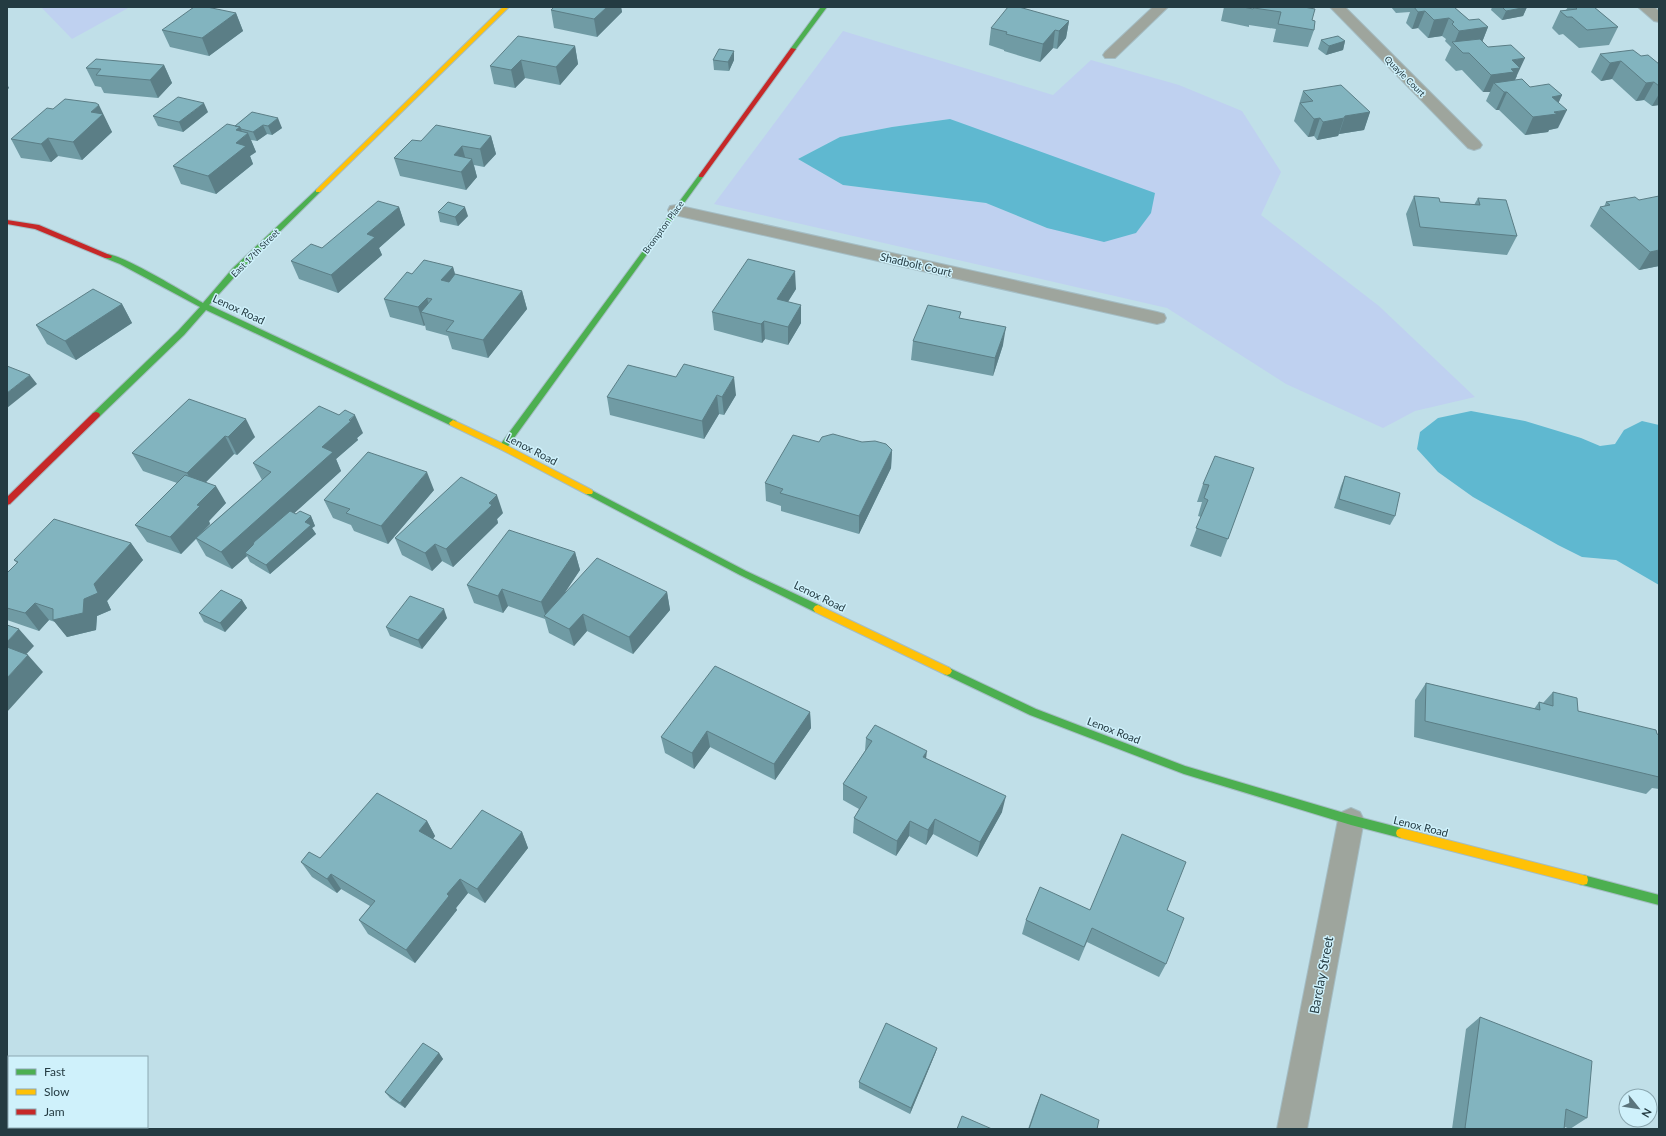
<svg xmlns="http://www.w3.org/2000/svg" width="1666" height="1136" font-family="Lato,sans-serif">
  <style>
    .green { fill: #bfd1f0; fill-rule: evenodd }
    .water { fill: #5fb8d0 }
    .lines { fill: none; stroke-linecap: round; stroke-linejoin: round }
    .street-casing { stroke: #a4bdc4; stroke-width: 2 }
    .fast-casing { stroke: #a4bdc4; stroke-width: 2 }
    .slow-casing { stroke: #a4bdc4; stroke-width: 2 }
    .jam-casing { stroke: #a4bdc4; stroke-width: 2 }
    .street { fill: #9ea59d; fill-rule: evenodd }
    .fast { fill: #4caf50; fill-rule: evenodd }
    .slow { fill: #ffc107; fill-rule: evenodd }
    .jam { fill: #c62828; fill-rule: evenodd }
    .wall { fill: #709ba4 }
    .shaded-wall { fill: #5b7e86 }
    .building { fill: #82b4bf; stroke: #5b7e86 }
    .labels { text-anchor: middle; dominant-baseline: central; stroke-width: 3; stroke-linejoin: round; paint-order: stroke }
    .far-street-label { font-size: 9px; fill: #243b42; stroke: #cff1fb }
    .street-label { font-size: 11px; fill: #243b42; stroke: #cff1fb }
    .near-street-label { font-size: 13px; fill: #243b42; stroke: #cff1fb }
  </style>
  <rect width="100%" height="100%" fill="#c0dfe8"/>
  <!-- green -->
  <path class="green" d="M41,7H130L72,39Z
    M843,31L1053,95L1091,60L1179,85L1242,111L1281,172L1261,215L1379,306L1475,397L1415,411L1383,428L1286,384L1167,308L714,204ZM950,119L982,132L1047,228L986,203L843,185L798,159L840,137L892,127Z"/>
  <!-- water -->
  <path class="water" d="M950,119L1155,193L1151,213L1136,233L1104,242L1047,228L986,203L843,185L798,159L840,137L892,127Z
    M1471,411L1525,421L1581,438L1600,446L1615,444L1624,430L1642,421L1659,425V585L1616,560L1582,557L1558,545L1473,497L1438,472L1417,449L1420,432L1438,418Z"/>
  <g class="lines">
    <defs>
      <path id="street" d="M1153,7H1168L1115,58H1105L1103,55L1105,52Z
        M1330,7H1345L1480,142L1482,145L1480,148L1474,150L1468,148Z
        M1638,7H1654L1659,11V22L1654,21Z
        M676,205L1157,312L1164,314L1166,318L1164,322L1157,324L670,214L668,210L670,206Z
        M1351,808L1360,812L1364,820L1307,1129H1277L1338,820L1342,812Z"/>
      <path id="fast" d="M821,7H827L795,50H791V48Z
        M701,174L703,175V177L506,449H500L499,447L500,445L699,175Z
        M318,189L321,191L320,192L239,272L209,305L456,421L457,423L456,425H450L206,310L184,335L99,417H93L92,415L93,413L178,331L200,307L120,264L105,258V254C119,252 187,294 203,303L233,268L316,190Z
        M589,489L746,571L821,606L823,609L821,612H815L740,575L586,494L585,492Z
        M947,667L1036,709L1185,766L1351,815L1401,828L1405,830L1406,833L1405,836L1401,838L1351,825L1184,774L1030,715L944,674L942,671L944,668Z
        M1583,875L1659,895V905L1579,884L1578,880L1579,876Z"/>
      <path id="slow" d="M503,7H509L320,192H316V190Z
        M453,420L506,445L592,490L593,492L592,494H586L500,449L450,425L449,423Z
        M818,605L950,668L952,671L950,674L947,675L944,674L815,612L813,609L815,606Z
        M1401,828L1583,875L1587,876L1588,880L1587,884L1583,885L1401,838L1397,836L1396,833L1397,830Z"/>
      <path id="jam" d="M791,48L796,49L703,177H699V175Z
        M7,220L39,225L112,256L111,258H105L35,229L7,224Z
        M96,412L99,413L100,415L99,417L10,504L7,505V497L93,413Z"/>
    </defs>
    <!-- street casing -->
    <use href="#street" class="street-casing"/>
    <!-- fast casing -->
    <use href="#fast" class="fast-casing"/>
    <!-- slow casing -->
    <use href="#slow" class="slow-casing"/>
    <!-- jam casing -->
    <use href="#jam" class="jam-casing"/>
    <!-- street -->
    <use href="#street" class="street"/>
    <!-- fast -->
    <use href="#fast" class="fast"/>
    <!-- slow -->
    <use href="#slow" class="slow"/>
    <!-- jam -->
    <use href="#jam" class="jam"/>
  </g>
  <!-- wall -->
  <path class="wall" d="M554,7H621L622,12L597,37L554,28L551,10Z
    M1224,7H1304L1312,20L1314,30L1308,47L1273,42L1276,29L1249,25V27L1221,21Z
    M1391,7H1454L1469,20L1488,27L1482,42L1517,76L1515,80L1530,87L1562,95L1558,103V128L1549,130L1548,132L1525,135L1499,110H1496L1486,101L1490,92H1483L1462,70L1456,71L1445,60L1451,47L1445,41L1446,39L1442,36L1428,38L1418,28L1412,29L1406,23L1410,12L1396,13Z
    M1492,7H1527L1523,16L1502,20L1491,10Z
    M1568,7H1594L1618,27L1609,45L1579,48L1563,34L1559,35L1552,28L1560,11L1566,10Z
    M236,13L243,31L209,56L170,47L162,30Z
    M1069,21L1066,38L1057,49L1053,48L1040,62L1004,51V50L989,45L991,28Z
    M1321,40L1345,41L1343,50L1326,55L1318,49Z
    M575,46L578,64L560,85L525,78L515,88L494,84L490,66Z
    M1600,54L1659,64V105L1652,106L1644,100L1636,101L1612,79L1601,81L1591,72Z
    M713,60H734L729,71L714,70Z
    M164,65L172,83L158,98L104,93L101,87L95,86L86,68Z
    M1303,91L1370,112L1364,130L1339,134L1338,136L1317,140L1314,136L1308,137L1294,121Z
    M208,112L183,132L158,126L153,116Z
    M252,112L282,128L272,135L267,134L257,141L251,140L256,152L250,156L253,164L216,194L181,184L173,166L235,126Z
    M107,123L112,132L82,160L58,156L51,162L21,158L11,139Z
    M491,136L496,154L484,167L474,165L477,177L466,190L400,176L394,158L421,141Z
    M1414,196L1440,202L1474,205L1478,198L1517,236L1507,255L1413,246L1406,214Z
    M1639,200L1659,266L1639,270L1590,226L1600,207H1604L1606,202Z
    M399,207L405,225L379,248L382,255L338,293L299,279L291,261L322,248Z
    M438,212L468,216L458,226L440,222Z
    M453,267L455,274L522,291L527,309L488,358L452,349L448,336L426,330L425,325L424,326L390,317L384,299L412,274Z
    M796,289L788,302L801,323L788,345L765,339L762,343L714,330L712,312Z
    M122,304L132,323L76,360L47,344L36,325Z
    M961,318L1003,345L993,376L911,360L913,341Z
    M736,395L724,415L719,414L704,439L610,415L607,397Z
    M189,399L255,437L237,455L234,454L206,482L226,503L209,521L210,524L202,532L262,480L253,463L363,433L357,438L358,440L336,459L341,471L294,513L296,514L311,516L315,526L312,528L316,534L270,574L250,562L247,556L232,569L206,556L196,539L181,554L147,542L135,525L177,483L143,471L132,453Z
    M819,442H862L892,450L891,468L859,534L781,511V506L766,501L765,483Z
    M1254,468L1221,557L1190,546L1201,517L1198,516L1202,502H1197L1203,484Z
    M1345,476L1395,516L1390,525L1334,508L1341,486Z
    M434,490L388,544L354,531L351,525L333,518L324,500Z
    M503,513L497,519L498,523L453,567L442,561L432,571L402,555L395,538Z
    M131,543L143,560L107,601L111,610L97,616L96,630L67,637L55,622L49,620L39,631L7,620V573L17,563L14,560Z
    M575,552L580,570L563,595L667,592L670,610L633,654L587,631L574,646L549,633L545,619L508,606L503,613L474,603L467,585Z
    M242,600L247,608L225,632L204,622L199,613Z
    M447,618L422,649L390,636L386,627Z
    M1426,683L1534,709L1539,702L1543,703L1553,692L1578,711L1659,735V789L1652,788L1646,794L1414,737L1415,700Z
    M810,712L811,728L775,780L710,747L694,769L665,753L661,737Z
    M866,738L926,759L1002,812L977,857L933,834L926,845L909,836L896,856L853,833L854,818L859,809L843,800V784L865,751Z
    M427,821L435,836L433,839L451,849L522,832L528,848L485,903L468,893L456,908L457,910L415,963L368,934L359,920L370,906L341,889L337,893L312,877L301,862L320,858Z
    M1090,910H1167L1166,964L1159,977L1087,942L1079,961L1022,934L1026,920Z
    M1480,1017L1587,1118L1570,1129L1565,1127L1564,1129H1452L1466,1029Z
    M937,1048L935,1054L910,1114L859,1088V1082Z
    M439,1053L443,1059L405,1108L390,1098L385,1092Z
    M1041,1094L1097,1129H1028L1036,1106Z"/>
  <!-- shaded-wall -->
  <path class="shaded-wall" d="M607,7H621L622,12L597,37L594,19Z
    M1527,7L1523,16L1502,20L1506,11Z
    M1425,11L1418,28L1412,29L1418,12Z
    M236,13L243,31L209,56L202,38Z
    M1449,18L1442,36L1428,38L1434,20Z
    M1069,21L1066,38L1057,49L1059,31Z
    M1488,27L1481,45L1454,44L1459,31Z
    M1055,30L1053,48L1040,62L1043,44Z
    M1345,41L1343,50L1326,55L1329,46Z
    M575,46L578,64L560,85L556,67Z
    M734,51V60L729,71L728,62Z
    M1525,58L1512,86L1494,83L1490,92H1483L1491,75L1512,60Z
    M521,60L525,78L515,88L511,70Z
    M1621,61L1612,79L1601,81L1610,63Z
    M164,65L172,83L158,98L150,80Z
    M1654,82L1644,100L1636,101L1646,83Z
    M7,84L9,88L7,90Z
    M1504,92H1507L1499,110H1496Z
    M1659,94V105L1652,106Z
    M1562,95L1554,113L1552,97Z
    M204,103L208,112L183,132L179,122Z
    M99,105L112,132L82,160L73,142L91,112Z
    M1567,110L1558,128L1549,130L1548,132L1525,135L1533,117L1554,112Z
    M1370,112L1364,130L1339,134L1345,116Z
    M278,118L282,128L272,135L268,126Z
    M1320,118L1314,136L1308,137L1314,119Z
    M1344,118L1338,136L1317,140L1323,122Z
    M263,125L267,134L257,141L253,132Z
    M240,127L244,137L248,133L256,152L250,156L253,164L216,194L208,176L236,143V130Z
    M491,136L496,154L484,167L480,149Z
    M48,138L58,156L51,162L41,144Z
    M462,146L467,164L454,155Z
    M472,159L477,177L466,190L461,172Z
    M399,207L405,225L379,248L382,255L338,293L331,275L367,234Z
    M465,207L468,216L458,226L455,217Z
    M1659,250V266L1639,270L1650,252Z
    M453,267L458,285L441,280Z
    M795,271L796,289L778,317L777,299Z
    M522,291L527,309L488,358L483,340Z
    M427,298L432,315L421,312L425,325L424,326L418,307Z
    M122,304L132,323L76,360L65,341Z
    M801,305V323L788,345V327Z
    M764,321L765,339L762,343L761,324Z
    M1006,327L1003,345L993,376L995,358Z
    M30,375L37,384L7,408V393Z
    M734,377L736,395L724,415L722,397Z
    M717,395L719,414L704,439L702,421Z
    M355,415L363,433L357,438L358,440L336,459L341,471L248,555L245,553L247,556L232,569L221,552L322,447Z
    M246,419L255,437L237,455L228,437Z
    M225,436L234,454L197,491L187,473Z
    M892,450L891,468L859,534V516Z
    M427,472L434,490L388,544L381,526Z
    M216,486L226,503L209,521L210,524L181,554L170,537L197,505Z
    M497,495L503,513L497,519L498,523L453,567L446,549Z
    M311,516L315,526L312,528L316,534L270,574L266,565L305,522Z
    M131,543L143,560L107,601L111,610L97,616L96,630L67,637L53,620L84,599L94,584Z
    M435,544L442,561L432,571L425,553Z
    M575,552L580,570L548,618L546,617L541,602Z
    M502,589L508,606L503,613L498,596Z
    M667,592L670,610L633,654L629,637Z
    M242,600L247,608L225,632L220,623Z
    M35,603L49,620L39,631L25,613Z
    M444,609L447,618L422,649L418,640Z
    M583,614L587,631L574,646L569,629Z
    M19,629L34,646L18,663L7,651V642Z
    M28,655L43,672L7,712V678Z
    M810,712L811,728L775,780L774,764Z
    M707,731L710,747L694,769L692,753Z
    M927,751L925,767L923,757Z
    M1006,796L1002,812L977,857L980,842Z
    M935,819L933,834L926,845L928,830Z
    M427,821L435,836L428,846L419,831Z
    M910,821L909,836L896,856L897,841Z
    M522,832L528,848L485,903L477,889Z
    M331,874L341,889L337,893L327,879Z
    M460,879L468,893L456,908L457,910L415,963L406,950L447,894Z
    M937,1048L935,1054L910,1114L911,1108Z
    M439,1053L443,1059L405,1108L400,1103Z"/>
  <!-- building -->
  <path class="building" d="M194,7H207L236,13L202,38L162,30Z
    M554,7H607L594,19L551,10Z
    M1008,7H1019L1069,21L1059,31L1055,30L1043,44L1006,34L1007,32L991,28Z
    M1243,7H1304L1315,9L1312,20L1315,21L1314,30L1278,24L1281,12L1254,8L1253,9Z
    M1414,7H1454L1469,20L1479,19L1488,27L1459,31L1452,24L1454,22L1449,18L1434,20L1425,11L1418,12Z
    M1502,7H1527L1506,11Z
    M1575,7H1594L1618,27L1587,30L1572,17H1567L1560,11L1577,9Z
    M518,36L575,46L556,67L521,60L511,70L490,66Z
    M1338,36L1345,41L1329,46L1321,40Z
    M1480,39L1488,47L1511,45L1525,58L1512,60L1520,68L1511,69L1514,72L1491,75L1469,53H1463L1452,42Z
    M719,49L734,51L728,62L713,60Z
    M1633,50L1641,56L1648,55L1659,64V86L1654,82L1646,83L1621,61L1610,63L1600,54Z
    M96,59L164,65L150,80L96,75L101,69L86,68Z
    M1522,79L1530,87L1549,84L1562,95L1552,97L1567,110L1554,112L1557,114L1533,117L1507,92H1504L1494,83Z
    M1341,85L1370,112L1345,116L1344,118L1323,122L1320,118L1314,119L1300,103L1313,101L1303,91Z
    M178,97L204,103L179,122L153,116Z
    M65,99L96,103L99,105L91,112L103,114L73,142L48,138L41,144L11,139L47,108L53,109Z
    M252,112L278,118L268,126L263,125L253,132L241,129L240,127L235,126Z
    M227,124L240,127L236,130L248,133L236,143L246,146L208,176L173,166Z
    M436,125L491,136L480,149L462,146L454,155L472,159L461,172L394,158L412,140L421,141Z
    M1414,196L1439,198L1440,202L1480,205L1478,198L1506,200L1517,236L1420,227Z
    M1659,196V250L1650,252L1600,207L1610,205L1606,202L1635,197L1639,200Z
    M378,201L399,207L367,234L375,237L331,275L291,261L311,244L322,248Z
    M448,202L465,207L455,217L438,212Z
    M748,259L795,271L777,299L801,305L788,327L764,321L761,324L712,312Z
    M424,260L453,267L441,280L449,282L455,274L522,291L483,340L446,331L454,321L421,312L432,299L427,298L418,307L384,299L407,272L412,274Z
    M93,289L122,304L65,341L36,325Z
    M928,305L961,312L959,318L1006,327L995,358L913,341Z
    M684,364L734,377L722,397L717,395L702,421L607,397L628,365L676,377Z
    M7,366L30,375L7,393Z
    M189,399L246,419L228,437L225,436L187,473L132,453Z
    M319,406L339,415L345,410L355,415L349,420L351,421L322,447L333,452L221,552L196,538L271,472L253,463Z
    M833,434L862,442L875,441L886,444L892,450L859,516L780,493L783,489L765,483L793,435L819,442L822,437Z
    M368,452L427,472L381,526L346,513L350,509L324,500Z
    M1215,456L1254,468L1228,539L1196,528L1208,500L1204,498L1209,485L1203,484Z
    M185,475L216,486L197,505L200,506L170,537L135,525Z
    M1345,476L1400,493L1395,516L1339,499Z
    M461,477L497,495L489,503L492,505L446,549L435,544L425,553L395,538Z
    M290,511L296,514L300,511L311,516L305,522L311,525L266,565L245,553L253,545L254,542Z
    M54,519L131,543L94,584L98,593L84,599L83,613L53,620V609L35,603L25,613L7,608V573L18,562L14,560Z
    M509,530L575,552L541,602L502,589L498,596L467,585Z
    M597,558L667,592L629,637L583,614L569,629L544,616Z
    M221,590L242,600L220,623L199,613Z
    M410,596L444,609L418,640L386,627Z
    M7,625L19,629L7,642Z
    M7,647L28,655L7,678Z
    M715,666L810,712L774,764L707,731L692,753L661,737Z
    M1426,683L1540,710L1539,702L1553,706V692L1577,698L1578,711L1656,730L1657,734L1659,735V777L1425,721Z
    M875,725L927,751L923,757L1006,796L980,842L935,819L928,830L910,821L897,841L854,818L867,797L843,784L872,741L866,738Z
    M377,793L427,821L419,831L451,849L482,810L522,832L477,889L460,879L447,894L449,896L406,950L359,920L375,901L331,874L327,879L301,862L309,852L320,858Z
    M1122,834L1186,862L1167,910L1184,918L1166,964L1092,928L1084,947L1026,920L1040,887L1090,910Z
    M1480,1017L1592,1061L1587,1118L1566,1109L1564,1129H1468L1465,1128Z
    M886,1023L937,1048L911,1108L859,1082Z
    M423,1043L439,1053L400,1103L385,1092Z
    M9,1077V1094L7,1093V1079Z
    M1041,1094L1099,1120L1097,1129H1029Z
    M962,1116L992,1129H957Z"/>
  <g class="labels">
    <!-- far-street labels -->
    <g class="far-street-label">
      <text transform="translate(1405 76) rotate(45)">Quayle Court</text>
      <text transform="translate(663 227) rotate(-54)">Brompton Place</text>
      <text transform="translate(255 253) rotate(-45)">East 17th Street</text>
    </g>
    <!-- street labels -->
    <g class="street-label">
      <text transform="translate(916 264) rotate(13)">Shadbolt Court</text>
      <text transform="translate(239 309) rotate(25)">Lenox Road</text>
      <text transform="translate(532 449) rotate(27)">Lenox Road</text>
      <text transform="translate(820 596) rotate(26)">Lenox Road</text>
      <text transform="translate(1114 730) rotate(21)">Lenox Road</text>
      <text transform="translate(1421 826) rotate(14)">Lenox Road</text>
    </g>
    <!-- near-street labels -->
    <g class="near-street-label">
      <text transform="translate(1321 975) rotate(-79)">Barclay Street</text>
    </g>
  </g>
  <!-- border -->
  <rect width="1666" height="1136" fill="none" stroke="#243b42" stroke-width="16"/>
  <!-- legend -->
  <rect x="8" y="1056" width="140" height="72" fill="#cff1fb" stroke="#8ba8b1"/>
  <rect x="16" y="1069" width="20" height="6" fill="#4caf50" stroke="#8ba8b1"/>
  <text x="44" y="1076" font-size="12" fill="#243b42">Fast</text>
  <rect x="16" y="1089" width="20" height="6" fill="#ffc107" stroke="#8ba8b1"/>
  <text x="44" y="1096" font-size="12" fill="#243b42">Slow</text>
  <rect x="16" y="1109" width="20" height="6" fill="#c62828" stroke="#8ba8b1"/>
  <text x="44" y="1116" font-size="12" fill="#243b42">Jam</text>
  <!-- north arrow -->
  <g transform="translate(1638 1108) rotate(120)"><circle r="19" fill="#cff1fb" stroke="#8ba8b1"/>
  <path d="M0-3L7 15L0 10L-7 15Z" fill="#5b747c"/>
  <text y="-6" font-size="11" font-weight="bold" text-anchor="middle" fill="#243b42">N</text>
  </g>
</svg>
